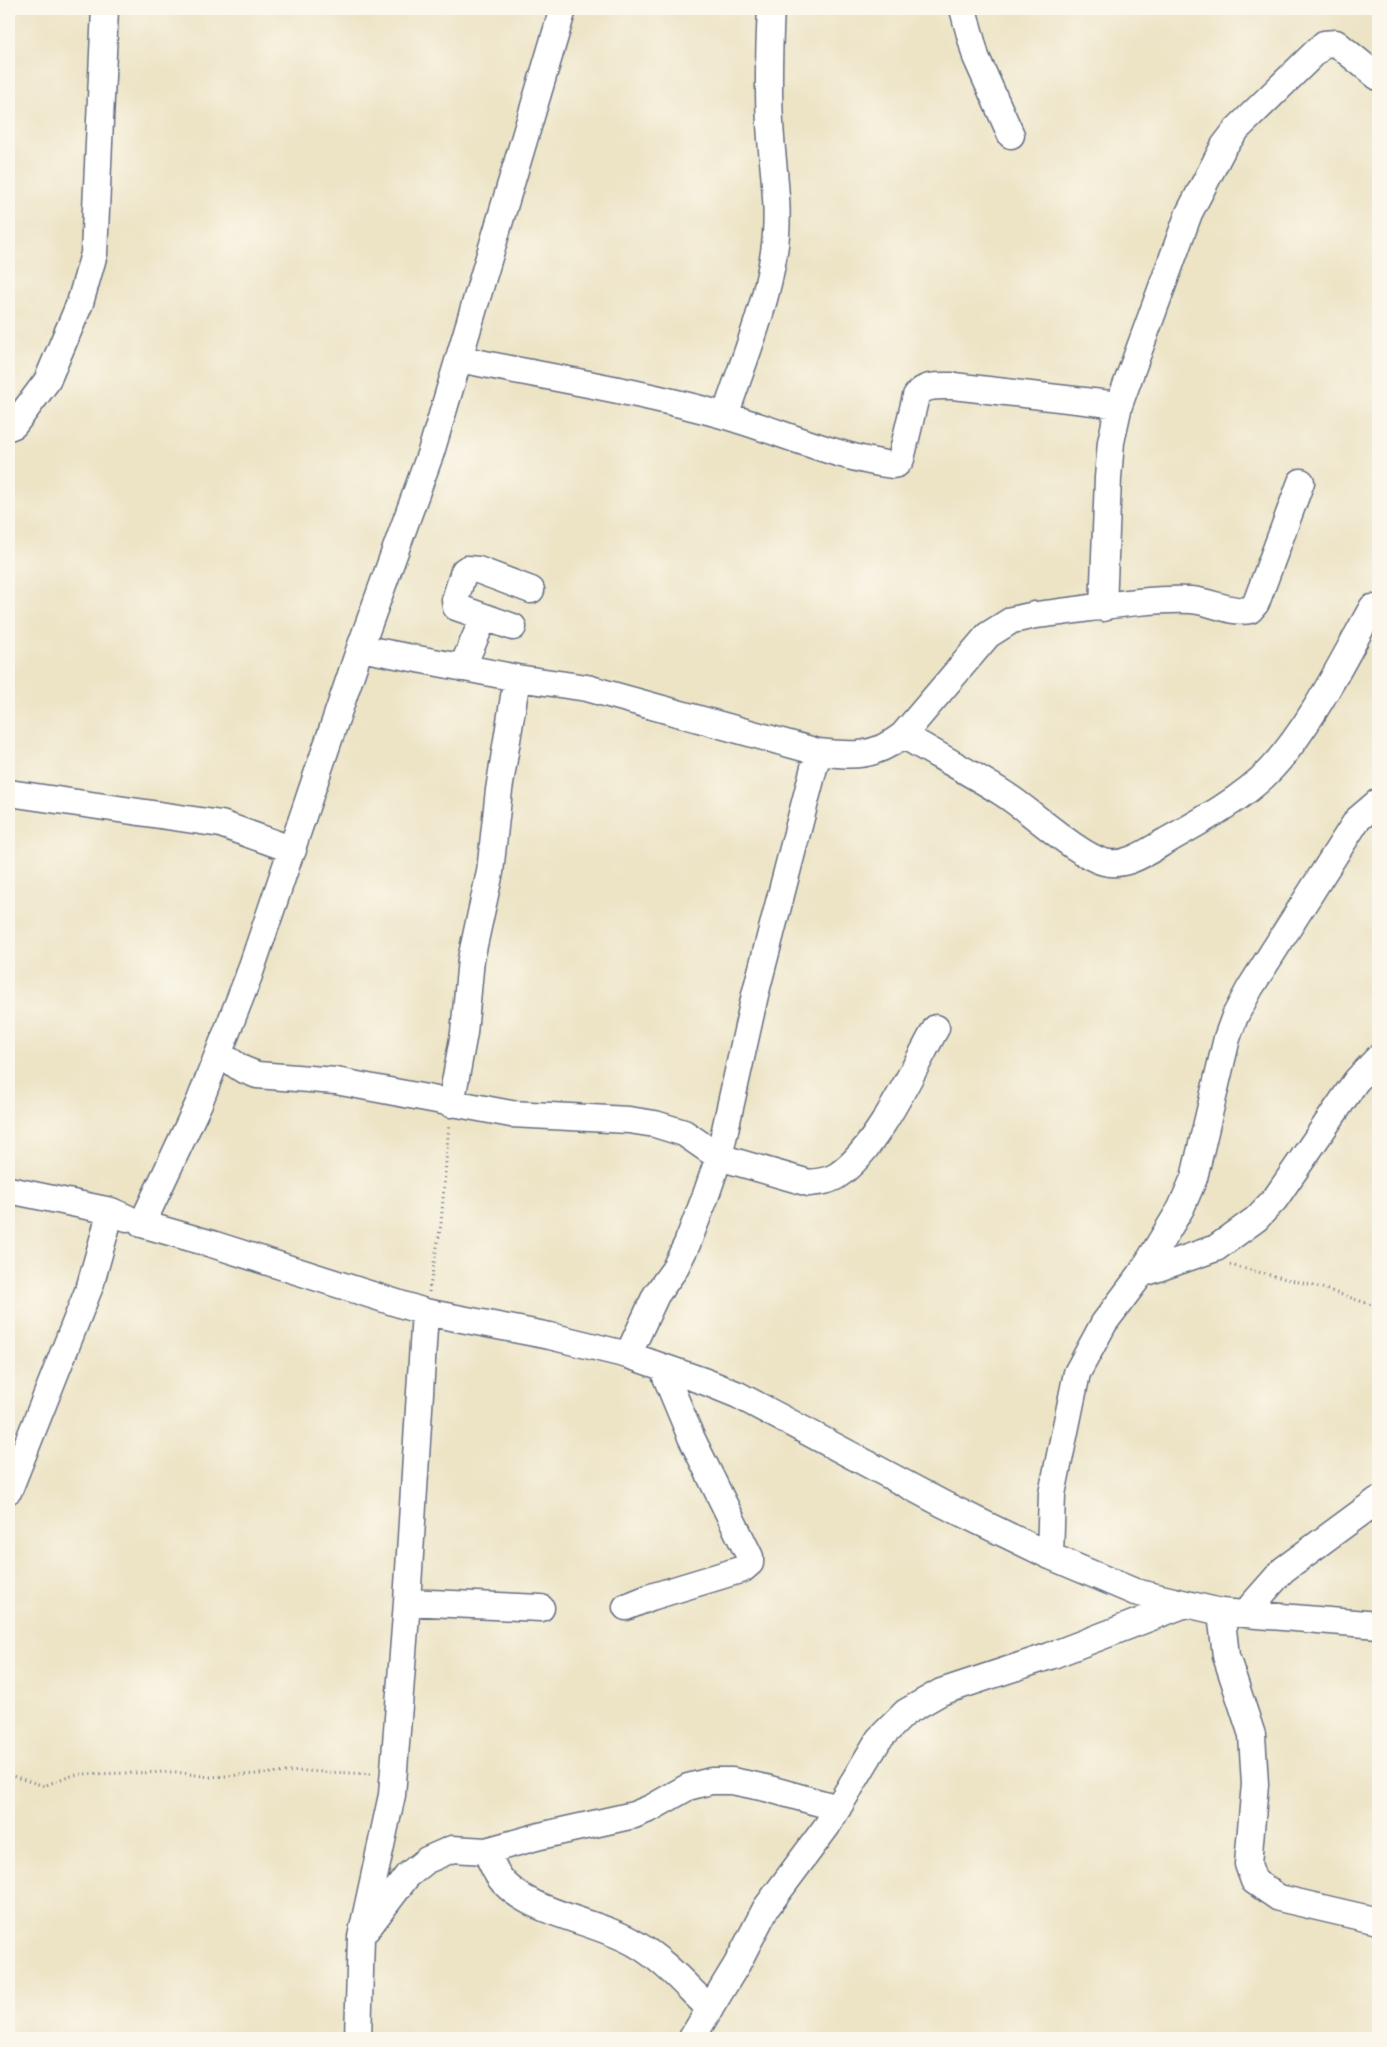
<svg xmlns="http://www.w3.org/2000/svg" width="1387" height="2047" font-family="Kalam,sans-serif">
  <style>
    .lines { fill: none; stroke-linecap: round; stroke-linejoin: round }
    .minor-casing { stroke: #646e82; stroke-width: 29 }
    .path { stroke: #646e82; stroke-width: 3; stroke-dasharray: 1 4; stroke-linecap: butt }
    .minor { stroke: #fff; stroke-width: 26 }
  </style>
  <rect width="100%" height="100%" fill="#fbf7ec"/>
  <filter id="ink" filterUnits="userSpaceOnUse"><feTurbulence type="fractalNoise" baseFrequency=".02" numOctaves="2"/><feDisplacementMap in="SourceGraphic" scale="10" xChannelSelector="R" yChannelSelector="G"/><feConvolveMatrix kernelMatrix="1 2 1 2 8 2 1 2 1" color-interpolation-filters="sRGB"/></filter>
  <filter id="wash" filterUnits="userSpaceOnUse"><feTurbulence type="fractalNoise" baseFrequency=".0096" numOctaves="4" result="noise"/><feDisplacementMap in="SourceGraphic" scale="20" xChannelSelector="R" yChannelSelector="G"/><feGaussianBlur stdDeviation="1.12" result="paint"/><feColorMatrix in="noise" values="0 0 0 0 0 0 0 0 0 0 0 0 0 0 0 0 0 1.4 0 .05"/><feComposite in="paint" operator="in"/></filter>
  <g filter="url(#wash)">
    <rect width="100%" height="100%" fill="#ede4c6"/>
  </g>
  <g filter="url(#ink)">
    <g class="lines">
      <defs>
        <path id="minor" d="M563,9L431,452L360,648L248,978L199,1103L142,1224L212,1244L425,1312L550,1336L628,1355L706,1382L738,1395L943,1504L1050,1556L1135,1592L1221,1612L1378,1625
          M963,9L976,57L1011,135
          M459,359C548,377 638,391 726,416C781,432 835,457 892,465L897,464L901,459L916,396C924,384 939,386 953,386L1119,405
          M725,416C743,362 766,308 774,252C781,209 772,166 770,123C768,85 769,47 771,9
          M9,427L14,425L47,381L80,303L94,254L105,9
          M1103,608L1108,478L1111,442L1119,405L1189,213L1224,146L1237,129L1324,44L1336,43L1378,77
          M513,627L456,607L455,600L464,571L467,569L478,570L531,590
          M360,648L517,678L587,688L818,752C854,756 873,758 903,735L988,635L1012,620L1035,615C1086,610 1139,598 1191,600C1210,601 1232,614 1250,610L1256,603L1301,482
          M462,668L484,617
          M903,735C935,754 969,772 1001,792C1029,809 1077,855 1104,862C1126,868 1148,851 1166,841C1200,822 1243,798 1269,771C1309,730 1344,658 1372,608
          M9,793L221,824L293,850
          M220,1054L242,1069L257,1075L336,1081L511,1114L629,1120L655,1124L684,1133L719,1157L809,1183C819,1182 830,1181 838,1175C877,1149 912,1071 936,1028
          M451,1104L464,1033L471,959L490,872L499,790L517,678
          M9,1190L111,1211L127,1218
          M1141,1274L1216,1248L1256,1219L1275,1199L1356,1081L1378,1058
          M628,1355L656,1295L674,1270L687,1244L706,1195L719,1157L755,995L818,752
          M9,1490L90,1286L111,1211
          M1050,1556L1052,1494L1077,1373L1104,1323L1141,1274L1181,1208L1194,1178L1227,1038L1235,1016L1250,988L1357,820L1378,802
          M407,1602L541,1608
          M626,1607L651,1597L743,1569L750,1563V1557L691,1437L662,1367
          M1221,1612L1226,1656L1252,1735L1255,1784L1248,1864L1254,1881L1279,1898L1378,1921
          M1245,1613L1283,1570L1378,1500
          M486,1851C490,1859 494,1870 500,1878C527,1914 597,1920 636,1944C664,1960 687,1987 710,2009
          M367,1929L407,1876L427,1860L452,1849L486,1851L540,1836L634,1815L651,1808L688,1787L711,1781H732L766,1788L838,1808
          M358,2038L361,1937L392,1795L407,1602L425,1312
          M692,2038L737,1964L766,1908L827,1826L879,1739L906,1712L941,1692L1050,1656L1183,1605"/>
      </defs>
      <!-- minor casing -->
      <use href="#minor" class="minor-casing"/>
      <!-- path -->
      <path class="path" d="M1230,1265L1319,1287L1378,1307
        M429,1292L441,1224L449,1124
        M9,1775L44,1786L66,1777L83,1774L176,1772L209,1777L303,1771L373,1774"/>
      <!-- minor -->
      <use href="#minor" class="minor"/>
    </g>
  </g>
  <!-- margin -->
  <rect width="1387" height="2047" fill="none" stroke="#fbf7ec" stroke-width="30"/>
</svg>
